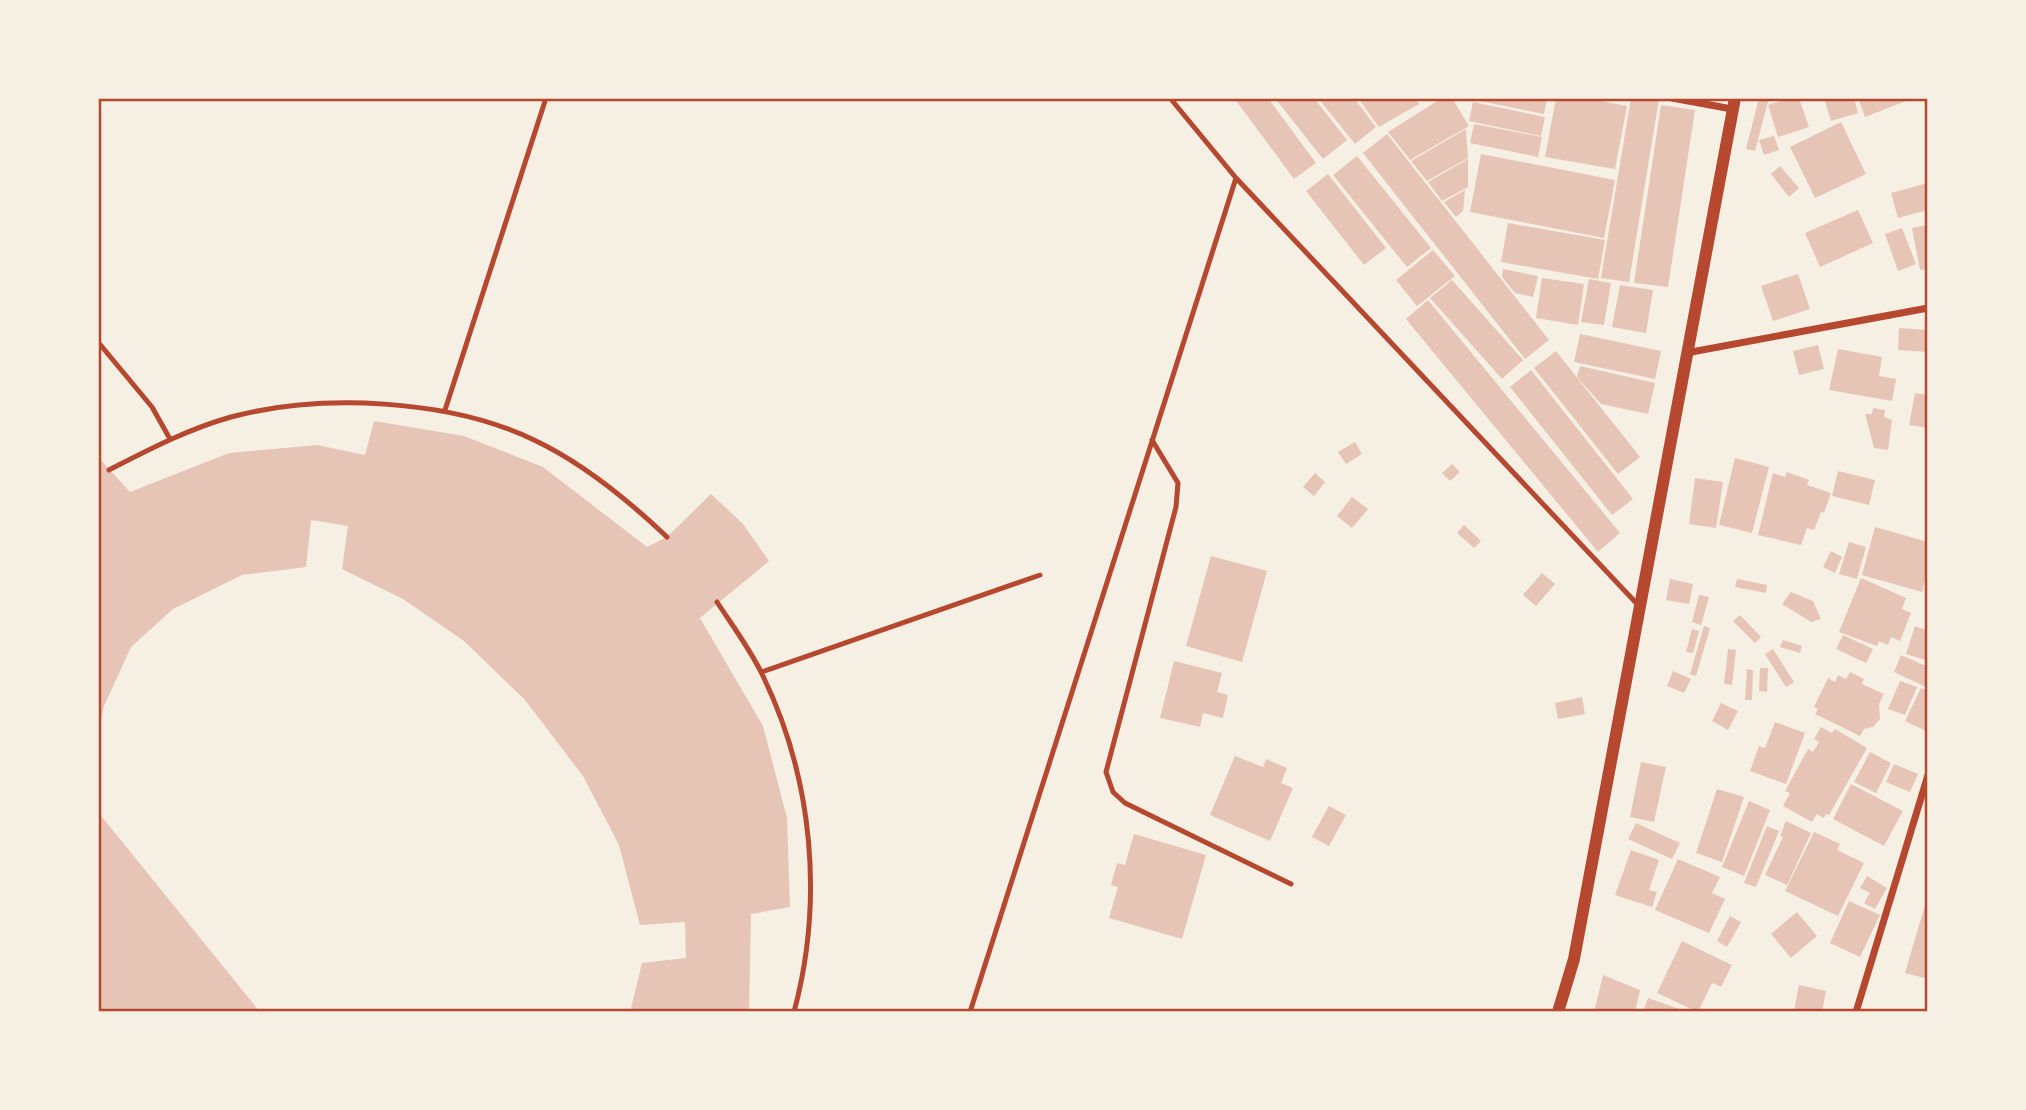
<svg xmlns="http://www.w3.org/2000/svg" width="2026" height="1110" font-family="'Space Grotesk',sans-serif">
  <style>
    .building { fill: #e6c5b7 }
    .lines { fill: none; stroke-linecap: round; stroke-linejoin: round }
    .service { stroke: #b5482f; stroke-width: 5 }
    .minor { stroke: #b5482f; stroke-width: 7 }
    .tertiary { stroke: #b5482f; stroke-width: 12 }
    .neatline { fill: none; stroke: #b5482f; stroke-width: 2.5 }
  </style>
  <rect width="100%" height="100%" fill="#f6efe4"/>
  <!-- building -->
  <path class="building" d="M1234,98H1268L1316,163L1294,179Z
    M1275,98H1314L1347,140L1323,159Z
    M1318,98H1354L1376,127L1355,144Z
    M1358,98H1416L1419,104L1379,127Z
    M1442,98H1452L1469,126L1410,160L1388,132Z
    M1465,98H1547L1544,114Z
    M1556,98H1585L1627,106L1615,169L1545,157Z
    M1631,98L1659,99L1629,282L1601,278Z
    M1759,98H1769L1755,151L1746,149Z
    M1790,98H1799L1809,127L1778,137L1768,105Z
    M1824,98H1854L1858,113L1831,121Z
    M1858,98H1905L1906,101L1865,117Z
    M1473,102L1545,117L1541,136L1469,121Z
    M1661,105L1695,110L1668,287L1634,283Z
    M1841,122L1866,174L1815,198L1790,147Z
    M1474,124L1542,137L1538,157L1470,143Z
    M1466,129L1468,158L1427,181L1411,161Z
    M1387,134L1549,340L1525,359L1363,153Z
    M1774,136L1779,150L1764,155L1759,140Z
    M1481,154L1615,180L1604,238L1470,212Z
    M1357,156L1431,248L1407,267L1333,175Z
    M1468,159V187L1442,201L1428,182Z
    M1780,166L1799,188L1789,197L1771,174Z
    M1328,174L1386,248L1364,265L1306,191Z
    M1928,183V210L1898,218L1891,193Z
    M1465,190L1463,211L1456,217L1444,202Z
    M1858,210L1873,243L1820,267L1805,233Z
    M1508,223L1605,240L1598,279L1501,262Z
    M1928,225V269L1920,270L1912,228Z
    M1902,228L1916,264L1898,271L1885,234Z
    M1433,250L1455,276L1417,306L1396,280Z
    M1503,269L1538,276L1533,297L1515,293L1502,277Z
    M1798,274L1810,309L1773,321L1761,286Z
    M1542,278L1584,284L1578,325L1536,318Z
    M1589,279L1611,283L1604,325L1581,322Z
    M1452,280L1523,360L1502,379L1430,298Z
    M1620,285L1653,290L1646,333L1612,327Z
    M1428,300L1620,533L1598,552L1406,319Z
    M1899,328L1928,330V352L1898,350Z
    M1580,334L1661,351L1655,379L1574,362Z
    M1818,345L1824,369L1799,375L1793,351Z
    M1838,349L1882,357L1879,376L1896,379L1892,401L1829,390Z
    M1556,351L1640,457L1618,474L1534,368Z
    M1580,366L1655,383L1648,414L1601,404L1577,377Z
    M1531,370L1633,499L1612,515L1510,387Z
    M1915,393L1928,395V428L1909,425Z
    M1873,408L1885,410L1884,417L1892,420L1888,450L1874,448L1865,414H1872Z
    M374,421L464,436L543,467L647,547L667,537L711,494L743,524L769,561L700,618L763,726L787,818L790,907L751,914L749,1012H630L642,963L686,958L685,922L640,925L619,845L583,776L525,700L464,641L403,599L342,569L348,526L311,520L306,567L242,575L173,609L131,647L104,706L98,732V457L130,492L229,453L317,445L365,455Z
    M1355,442L1362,454L1346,464L1338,452Z
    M1735,458L1769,467L1752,533L1719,525Z
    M1452,464L1460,472L1450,481L1442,473Z
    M1838,471L1875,480L1869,505L1832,496Z
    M1787,472L1809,480L1807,485L1831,493L1824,513L1821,512L1814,530L1807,528L1801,545L1758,535L1773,473L1785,477Z
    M1315,473L1325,482L1314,496L1303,487Z
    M1695,478L1723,482L1716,528L1689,524Z
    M1352,497L1368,509L1352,528L1337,516Z
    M1464,525L1481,541L1474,548L1457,533Z
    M1875,527L1928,542V569L1922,592L1862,575Z
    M1849,542L1866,547L1857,579L1839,574Z
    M1831,551L1842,557L1835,573L1823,567Z
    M1211,556L1267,571L1242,662L1186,646Z
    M1542,573L1555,584L1536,606L1523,595Z
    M1861,578L1906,598L1902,609L1911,613L1900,641L1891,637L1888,645L1879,641L1877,646L1839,632Z
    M1670,579L1693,584L1689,604L1666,600Z
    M1737,579L1767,585L1766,593L1735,587Z
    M1791,592L1813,601L1821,619L1811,622L1782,604Z
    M1699,595L1709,597L1701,625L1692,622Z
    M1740,615L1761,637L1755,643L1733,621Z
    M1704,626L1710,628L1696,676L1690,674Z
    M1915,626L1928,631V661L1906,654Z
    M1692,629L1699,631L1693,653L1686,652Z
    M1843,635L1873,649L1866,663L1836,649Z
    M1783,640L1802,646L1800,653L1780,647Z
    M1728,649L1736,650L1732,685L1724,684Z
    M1773,649L1794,682L1786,687L1765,654Z
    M1901,655L1928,667V688L1894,672Z
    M1174,661L1222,673L1217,692L1228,695L1223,718L1203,713L1200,727L1160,718Z
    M1760,668H1768L1767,692L1759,691Z
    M1747,669L1753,670L1752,700H1745Z
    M1673,671L1691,679L1684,693L1667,686Z
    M1850,672L1864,679L1862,684L1884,694L1879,704L1880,719L1873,727L1864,729L1860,736L1815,714L1818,709L1814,707L1828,678L1835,682L1838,675L1846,679Z
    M1900,681L1917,687L1905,715L1888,709Z
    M1921,688L1928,691V732L1905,721Z
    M1582,697L1585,714L1558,719L1555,703Z
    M1721,703L1738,711L1728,730L1712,721Z
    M1775,722L1805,733L1786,784L1750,771L1759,746L1765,748Z
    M1821,727L1832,733L1835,729L1867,748L1829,815L1826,814L1824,818L1817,814L1812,822L1783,806L1790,793L1785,791L1808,749L1813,752L1819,742L1814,739Z
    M1870,752L1891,763L1876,793L1854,782Z
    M1235,756L1263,767L1266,759L1287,768L1281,783L1293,788L1270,841L1210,815Z
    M1641,762L1666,767L1654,822L1630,817Z
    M1894,764L1918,774L1910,792L1886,782Z
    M1851,784L1903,811L1884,846L1833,819Z
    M1717,789L1744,797L1722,862L1696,853Z
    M1749,801L1770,810L1744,876L1722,867Z
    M1329,806L1346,815L1329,846L1312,837Z
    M98,812L260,1012H98Z
    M1786,821L1811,833L1787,885L1765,875L1783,837L1780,836Z
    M1636,823L1680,843L1672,859L1628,839Z
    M1767,826L1779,831L1756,887L1744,883Z
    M1814,832L1840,844L1837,850L1864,863L1838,916L1785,891Z
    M1134,834L1206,855L1182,939L1109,918L1118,887L1111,885L1117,863L1125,865Z
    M1631,850L1659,860L1649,890L1657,892L1652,907L1615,895Z
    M1678,859L1720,877L1712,893L1725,899L1709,933L1655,910Z
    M1867,876L1887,888L1875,909L1864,903L1870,893L1860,888Z
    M1849,901L1880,915L1860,957L1830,943Z
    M1925,905H1928V979L1905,973Z
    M1797,912L1817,936L1791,958L1771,934Z
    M1730,916L1741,922L1727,947L1717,941Z
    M1682,941L1732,965L1721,987L1712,983L1698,1012L1657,993Z
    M1603,975L1640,990L1635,1012H1594Z
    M1799,985L1826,991L1822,1012L1794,1011Z
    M1648,998L1688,1012H1643Z"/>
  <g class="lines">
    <!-- service -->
    <path class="service" d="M1236,178L1639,606
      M98,342L152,407L170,439
      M445,410L546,98
      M1152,440L1178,483L1176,507L1106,772L1113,792L1125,803L1291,884
      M109,470C148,450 188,429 231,417C321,393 449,399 534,440C583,463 628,500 667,537
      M717,602C732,625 750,649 762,674C813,778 824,900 794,1012
      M762,672L1040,575
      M970,1012L1236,178L1170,98"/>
    <!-- minor -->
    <path class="minor" d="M1672,98L1732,109
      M1686,353L1928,308
      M1856,1012L1928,775"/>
    <!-- tertiary -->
    <path class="tertiary" d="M1558,1012L1574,959L1735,98"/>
  </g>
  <!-- border -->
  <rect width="2026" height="1110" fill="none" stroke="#f6efe4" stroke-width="200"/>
  <rect x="100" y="100" width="1826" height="910" class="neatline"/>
</svg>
